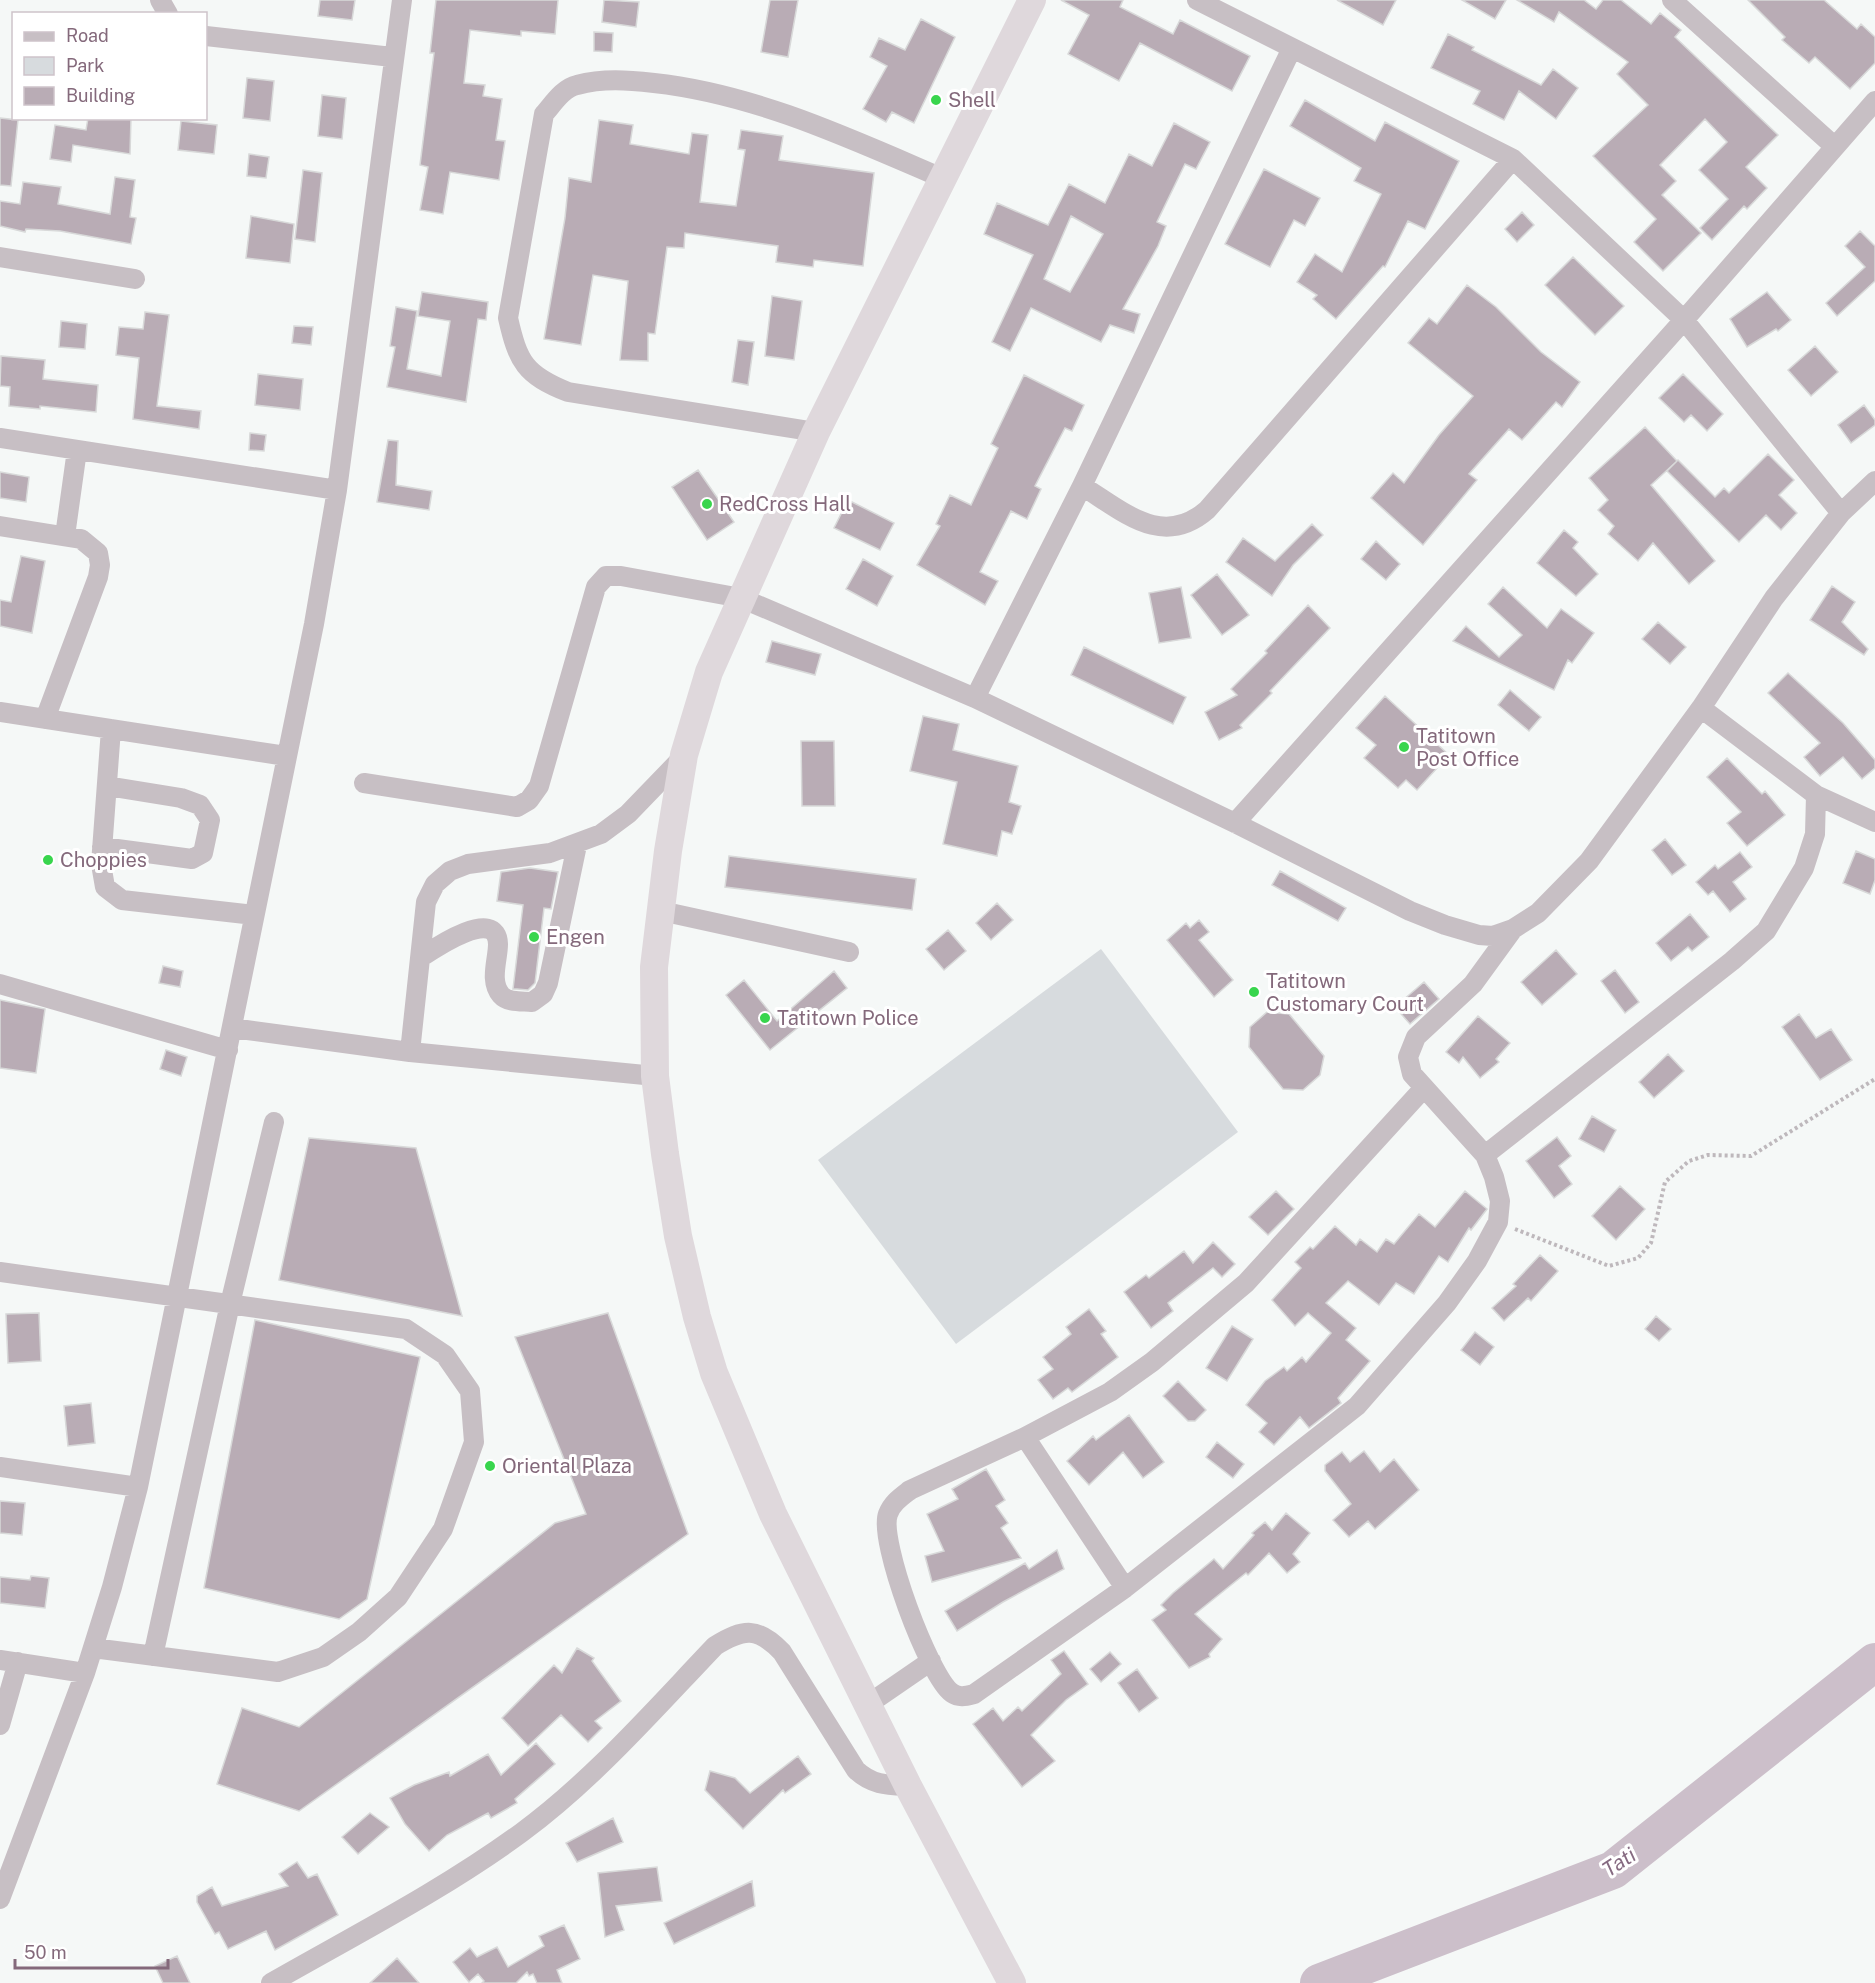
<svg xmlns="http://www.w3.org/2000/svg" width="1875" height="1983" font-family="'Public Sans',sans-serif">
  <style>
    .green { fill: #d7dbde }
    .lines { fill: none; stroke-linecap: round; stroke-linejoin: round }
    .river { stroke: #ccbfca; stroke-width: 38 }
    .building { fill: #b9acb5; stroke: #d8d9d9; stroke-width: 1.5; fill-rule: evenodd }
    .path { stroke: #beb8bc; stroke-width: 4; stroke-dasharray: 3 3; stroke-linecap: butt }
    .minor { stroke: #c7bfc4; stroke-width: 20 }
    .highway { stroke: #dfd8dc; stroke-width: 28 }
    .poi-dot { fill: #38d54d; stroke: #fff; stroke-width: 2 }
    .labels { text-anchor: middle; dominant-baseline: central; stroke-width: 6; stroke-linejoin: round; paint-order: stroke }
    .poi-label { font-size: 20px; fill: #84697b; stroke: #fff; text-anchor: start }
    .water-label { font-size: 21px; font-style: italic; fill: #866a81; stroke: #fff }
  </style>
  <rect width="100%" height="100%" fill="#f5f8f7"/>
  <!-- green -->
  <path class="green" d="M1101,949L1238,1132L956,1344L818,1160Z"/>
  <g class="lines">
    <!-- river -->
    <path class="river" d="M1319,1983L1613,1870L1875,1662"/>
  </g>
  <!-- building -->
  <path class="building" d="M320,0H355L352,20L318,16Z
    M436,0H558L555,34L521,31V36L470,30L464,83L485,85L483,96L502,99L496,140L505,141L499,180L450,172L443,214L420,210L428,167L420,165L434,53H430Z
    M604,0L639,2L636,27L602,22Z
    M770,0H798L788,57L761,52Z
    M1061,0H1123L1120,7L1173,34L1180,20L1250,56L1232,91L1140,43L1119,81L1068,54L1089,15Z
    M1337,0H1396L1383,25Z
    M1462,0H1506L1495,19Z
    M1517,0H1584L1596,9L1603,0H1621L1651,24L1660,13L1681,30L1675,37L1778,135L1746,167L1767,188L1747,209L1744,206L1712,240L1700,228L1728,199L1699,170L1727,142L1705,119L1660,165L1676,181L1662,195L1701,233L1663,271L1634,242L1656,219L1593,156L1648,105L1617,74L1628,62L1559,12L1554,22Z
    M1748,0H1824L1857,29L1861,24L1875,37V63L1850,89L1815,57L1809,63L1782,40L1785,37Z
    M921,19L955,37L914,123L892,112L886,122L863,109L887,66L870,57L879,38L905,50Z
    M594,32L613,33L612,52L594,51Z
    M1448,34L1474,47L1472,50L1541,85L1553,69L1578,88L1556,119L1519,91L1504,120L1473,104L1480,91L1431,68Z
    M247,78L274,81L270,121L243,118Z
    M322,95L346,98L342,139L318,136Z
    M1305,100L1375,141L1385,122L1459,161L1425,229L1408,221L1385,267L1383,266L1336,319L1313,299L1317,295L1297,282L1315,254L1342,272L1381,194L1354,181L1361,168L1290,126Z
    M0,118L18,120L11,186L0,185Z
    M88,118H131L130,154L73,145L71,162L50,159L55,125L86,130Z
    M599,120L633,125L630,144L689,154L692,133L708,135L700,202L736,206L745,150L738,149L741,130L783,136L779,160L874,173L863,266L814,260L813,267L776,262L778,246L685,233L684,248L667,247L655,334L648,333V361L620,360L628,281L593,275L581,345L544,339L565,218L569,178L591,182Z
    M181,121L217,125L214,154L178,150Z
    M1174,123L1210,142L1196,169L1185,164L1157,222L1166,226L1158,246L1123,309L1140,314L1134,333L1110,325L1101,342L1031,308L1010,351L992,342L1033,255L984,234L997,203L1048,225L1069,184L1105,203L1129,154L1152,166ZM1071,216L1103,234L1070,292L1044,279Z
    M249,154L269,157L266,178L247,176Z
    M1264,169L1320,198L1305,226L1294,220L1270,267L1225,244Z
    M303,170L322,173L315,242L295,239Z
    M115,177L135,180L130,217L136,218L131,244L60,231L26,229L25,232L0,226V201L20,204L23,182L61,187L58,204L110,214Z
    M1522,212L1534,225L1517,242L1505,229Z
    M251,216L294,224L290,263L246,258Z
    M1860,231L1875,246V281L1837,316L1826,303L1865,267L1845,246Z
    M1573,257L1624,306L1595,335L1545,285Z
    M1467,285L1496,307L1541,352L1580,382L1562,407L1556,402L1522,440L1509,429L1469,474L1477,480L1423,545L1371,498L1393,473L1404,483L1439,435L1473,396L1408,343L1429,318L1437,324Z
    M422,292L488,302L486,320L478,319L466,402L387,387L395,347L390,346L396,307L417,311L407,369L441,376L450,321L418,316Z
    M1767,292L1791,320L1778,331L1776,329L1747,347L1730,319Z
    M772,296L802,301L794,360L765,356Z
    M145,312L169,315L157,406L201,411L199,429L133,419L139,358L116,355L119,327L143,329Z
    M61,321L87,324L85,349L59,347Z
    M294,326L313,327L311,345L292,343Z
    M738,340L754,342L748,385L732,382Z
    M1815,346L1838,372L1811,396L1788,370Z
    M1,356L45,360L43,379L98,385L96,412L40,406V409L9,406L10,387L0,386Z
    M258,374L303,379L300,410L255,405Z
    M1683,374L1723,414L1707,431L1691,415L1684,422L1659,398Z
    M1024,375L1084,405L1072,431L1065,428L1035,486L1041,489L1027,519L1011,511L980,572L998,581L985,605L917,565L940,526L936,524L950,495L971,505L998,448L991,444Z
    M1864,405L1875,420V425L1851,443L1838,425Z
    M1645,427L1677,461L1651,485L1715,561L1689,584L1653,543L1638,561L1608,534L1614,526L1598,510L1608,500L1589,478Z
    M250,433L266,435L264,451L249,450Z
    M388,440L398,441L396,485L432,491L429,510L377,502Z
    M1768,454L1794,480L1779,495L1797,513L1781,530L1766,515L1739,542L1667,471L1678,460L1715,497L1724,488L1729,493Z
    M698,470L734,522L707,540L672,487Z
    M0,472L29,477L26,502L0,498Z
    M848,500L894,523L880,550L834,528Z
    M1312,524L1323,535L1293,565L1272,596L1226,562L1243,538L1275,561Z
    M1564,530L1578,542L1573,548L1598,574L1576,596L1537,563Z
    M1376,541L1400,564L1386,580L1361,559Z
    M21,556L45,561L32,633L0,626V600L11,602Z
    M863,559L893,576L877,606L846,589Z
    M1217,574L1249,615L1222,635L1191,595Z
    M1832,586L1855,602L1842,622L1868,649L1864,655L1810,620Z
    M1181,587L1191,638L1159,643L1149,593Z
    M1503,587L1547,628L1561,609L1594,633L1572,663L1568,660L1554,690L1453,641L1466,626L1499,657L1522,635L1488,604Z
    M1308,605L1330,628L1270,691L1272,693L1240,725L1242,728L1219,740L1205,712L1237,695L1231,689L1267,653L1265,651Z
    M1658,622L1686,647L1670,664L1642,639Z
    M772,641L821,654L815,675L766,662Z
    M1084,647L1186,697L1173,724L1071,675Z
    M1788,673L1843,723L1875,760V768L1862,779L1843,757L1820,776L1804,757L1820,743L1768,693Z
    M1510,690L1541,717L1529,731L1498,705Z
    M1385,696L1449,755L1417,790L1406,780L1398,788L1364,758L1376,745L1356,728Z
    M923,716L959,724L953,750L1018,766L1009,802L1021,806L1012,834L1002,831L997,856L943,844L957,782L910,771Z
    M801,741H834L835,806H802Z
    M1727,758L1762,794L1765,791L1785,815L1747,846L1727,823L1741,812L1707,777Z
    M1665,839L1686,865L1672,875L1652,850Z
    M1856,851L1875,859V880L1870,894L1843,883Z
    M1740,852L1752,867L1733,882L1746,899L1730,912L1713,891L1708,895L1696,882L1715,865L1718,869Z
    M729,856L916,879L912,910L725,887Z
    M530,868L558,872L551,909L544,908L535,983L528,990L517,989H513L523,905L497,901L501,872Z
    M1280,871L1346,908L1338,921L1272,885Z
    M997,903L1013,920L991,940L976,923Z
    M1690,914L1709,937L1692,951L1688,947L1671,961L1656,943Z
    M1199,920L1209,932L1199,940L1233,980L1214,997L1167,940L1186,923L1190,928Z
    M948,930L966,951L944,970L926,949Z
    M1556,950L1577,974L1542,1005L1521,982Z
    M163,966L183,971L180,987L159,983Z
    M1615,970L1639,1002L1625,1013L1601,981Z
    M834,971L847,988L770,1050L726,995L744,980L777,1021Z
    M1424,982L1439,999L1410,1024L1395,1007Z
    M0,1000L45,1009L36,1073L0,1068Z
    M1267,1012L1289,1014L1324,1056L1320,1075L1303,1090L1283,1089L1249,1047L1250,1027Z
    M1799,1014L1816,1038L1831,1029L1852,1060L1820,1080L1782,1027Z
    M1478,1016L1510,1043L1496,1059L1499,1062L1480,1078L1463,1057L1459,1063L1446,1052Z
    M166,1050L187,1057L181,1076L160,1069Z
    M1668,1054L1684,1071L1654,1098L1639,1082Z
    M1592,1116L1616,1130L1604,1152L1579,1139Z
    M1557,1137L1571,1156L1559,1166L1572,1184L1554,1198L1526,1161Z
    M309,1138L416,1148L462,1316L279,1280Z
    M1620,1186L1645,1209L1616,1240L1592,1216Z
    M1276,1191L1294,1209L1268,1235L1249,1217Z
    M1465,1191L1487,1209L1471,1230L1469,1228L1448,1262L1439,1256L1414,1294L1396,1283L1379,1305L1348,1281L1326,1303L1356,1328L1346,1340L1370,1361L1338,1398L1341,1403L1309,1428L1300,1417L1274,1445L1259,1432L1267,1423L1246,1405L1265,1381L1284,1367L1287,1371L1302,1357L1306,1362L1331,1333L1308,1313L1295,1326L1272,1300L1301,1268L1295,1262L1310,1247L1313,1249L1335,1226L1356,1245L1360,1239L1377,1252L1386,1239L1394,1244L1419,1214L1435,1227Z
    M1213,1242L1235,1264L1222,1277L1213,1268L1168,1303L1173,1311L1151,1328L1124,1292L1146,1275L1149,1278L1184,1251L1193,1263Z
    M1540,1255L1558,1271L1531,1301L1528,1298L1504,1321L1492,1308L1516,1286L1513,1284Z
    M1089,1309L1106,1331L1101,1334L1118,1357L1072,1392L1068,1388L1053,1399L1038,1380L1053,1369L1043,1357L1071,1334L1066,1327Z
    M39,1313L41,1361L8,1363L6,1314Z
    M608,1313L688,1534L299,1811L217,1784L242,1708L299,1727L555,1523L586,1514L515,1337Z
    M1656,1316L1671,1329L1659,1341L1645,1329Z
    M255,1320L420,1357L367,1599L339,1619L204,1588Z
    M1232,1326L1253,1339L1227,1381L1206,1368Z
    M1475,1332L1494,1347L1480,1365L1461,1350Z
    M1178,1381L1206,1410L1195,1421H1188L1163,1396Z
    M91,1403L95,1443L68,1446L64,1406Z
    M1129,1415L1164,1462L1143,1478L1123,1452L1089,1485L1067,1461L1093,1436L1096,1440Z
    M1217,1442L1244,1464L1233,1478L1206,1457Z
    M1364,1451L1380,1472L1394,1459L1419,1490L1375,1529L1368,1521L1349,1537L1333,1520L1351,1504L1325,1471V1465L1342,1452L1350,1462Z
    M986,1469L1005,1500L996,1506L1008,1523L1001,1528L1021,1558L932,1582L925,1556L944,1551L927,1514L958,1499L952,1489Z
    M0,1501L25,1503L22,1535L0,1533Z
    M1286,1513L1310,1533L1293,1554L1300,1562L1287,1573L1269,1553L1248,1575L1246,1573L1195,1614L1222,1639L1209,1654L1210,1657L1189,1668L1152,1620L1166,1610L1161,1605L1173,1593L1214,1559L1223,1569L1254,1535L1252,1533L1265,1522L1272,1530Z
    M1057,1550L1064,1569L1003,1602L957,1631L945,1611L1025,1563L1029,1569Z
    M31,1576L49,1578L45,1608L0,1603V1577L30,1580Z
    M577,1648L594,1658L592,1661L621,1701L595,1721L602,1728L588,1742L561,1715L528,1746L502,1718L554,1665L562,1673Z
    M1064,1651L1088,1684L1066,1700L1031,1735L1055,1761L1022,1787L973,1724L993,1708L1003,1721L1018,1707L1022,1711L1061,1674L1051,1660Z
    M1110,1652L1121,1664L1101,1682L1090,1669Z
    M1137,1669L1158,1698L1139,1712L1118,1683Z
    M536,1743L555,1764L515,1799L517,1803L491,1818L488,1813L447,1835L429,1851L405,1824L390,1798L414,1785L449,1772L450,1776L488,1754L501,1775Z
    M798,1756L811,1774L785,1793L783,1790L743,1829L705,1790L710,1771L735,1778L750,1793Z
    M370,1813L389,1827L358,1854L342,1837Z
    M613,1818L623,1842L577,1862L566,1843Z
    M297,1862L308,1878L317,1874L338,1915L275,1950L266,1931L228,1949L219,1932L215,1934L197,1902V1896L212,1887L222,1906L288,1886L279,1874Z
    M657,1867L662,1901L616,1906L624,1930L605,1937L598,1873Z
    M752,1881L755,1906L674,1944L664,1923Z
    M564,1925L580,1959L557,1970L562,1983H537L533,1974L529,1976L527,1972L516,1983H482L484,1981L478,1974L469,1982L453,1962L470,1948L477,1957L497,1947L508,1967L544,1946L539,1936Z
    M177,1956L190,1983H163L155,1966Z
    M397,1958L419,1983H370Z"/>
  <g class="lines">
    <!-- path -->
    <path class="path" d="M1515,1229L1609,1266L1638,1258L1651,1243L1665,1182L1689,1161L1708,1155L1751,1156L1875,1079"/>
    <!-- minor -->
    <path class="minor" d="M160,0L168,14
      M1197,0L1513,159L1684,320L1841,513
      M1672,0L1834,146
      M206,36L392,57
      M0,257L135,279
      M816,432L568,392C525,375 518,362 508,318L544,114C553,104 563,88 577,85C603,78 628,80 654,83C755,94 849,138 942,178
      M0,438L337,490
      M1082,486C1123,511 1162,549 1207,510L1513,159
      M0,526L81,539L98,553L100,565L98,577L45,719
      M65,536L77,450
      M975,698L1082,486L1292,48
      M1701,708L1816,795L1875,822
      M0,712L286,756
      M111,729L101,864L105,887L122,900L254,915
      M364,783L517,807L529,800L539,786L596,587L606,576H621L741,598L975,698L1235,823L1410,911L1445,925L1479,935L1493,936L1513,929L1538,913L1589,861L1701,708L1774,598L1841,513L1875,481
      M1235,823L1684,320L1875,101
      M102,847L192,859L203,853L210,820L200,805L181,798L107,786
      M661,911L849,952
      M420,958C432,950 497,905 498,944C498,960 489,981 501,995C508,1003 522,1001 532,1002L543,994L548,983L577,845
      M0,984L228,1050
      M232,1028L410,1052L655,1076
      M410,1052L426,902L435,884L450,871L468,864L550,853L601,834L628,814L683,757
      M1423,1089L1246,1283L1152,1362L1110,1392L1025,1437L910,1490C901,1497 892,1503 888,1514C878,1540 929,1677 952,1693C959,1698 966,1696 974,1694L1125,1588L1357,1406L1447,1303L1477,1261L1498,1222L1500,1201L1494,1177L1485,1155L1412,1074L1408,1057L1416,1037L1473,984L1513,929
      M1485,1155L1732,961L1766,931L1804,868L1815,834L1816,795
      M0,1272L406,1329L445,1355L470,1391L474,1442L443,1529L398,1597L359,1632L323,1657L278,1672L93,1648
      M1025,1437L1125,1588
      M0,1467L138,1487
      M153,1656L230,1304L274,1122
      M0,1660L85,1673
      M867,1705L931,1661
      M0,1725L18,1662
      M0,1899L85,1673L112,1587L138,1487L314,624L337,490L402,0
      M271,1983C355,1935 443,1890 521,1833C593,1780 653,1711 715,1646C744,1628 758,1627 782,1652L856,1770C872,1785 887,1785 908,1786"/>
    <!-- highway -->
    <path class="highway" d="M1012,1983L908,1786L773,1514L714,1373L697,1317L678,1236L665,1154L655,1076L654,967L668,851L684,755L709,672L816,432L1032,0"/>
  </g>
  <!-- markers -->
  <g class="poi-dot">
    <circle cx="936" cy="100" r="6"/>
    <circle cx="707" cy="504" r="6"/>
    <circle cx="1404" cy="747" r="6"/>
    <circle cx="48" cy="860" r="6"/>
    <circle cx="534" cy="937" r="6"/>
    <circle cx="1254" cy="992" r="6"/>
    <circle cx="765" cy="1018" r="6"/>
    <circle cx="490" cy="1466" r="6"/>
  </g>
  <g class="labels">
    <!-- poi labels -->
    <g class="poi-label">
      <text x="948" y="100">Shell</text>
      <text x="719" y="504">RedCross Hall</text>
      <text x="1416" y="736">Tatitown<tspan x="1416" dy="23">Post Office</tspan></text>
      <text x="60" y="860">Choppies</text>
      <text x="546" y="937">Engen</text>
      <text x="1266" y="981">Tatitown<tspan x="1266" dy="23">Customary Court</tspan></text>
      <text x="777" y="1018">Tatitown Police</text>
      <text x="502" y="1466">Oriental Plaza</text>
    </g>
    <!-- water labels -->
    <g class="water-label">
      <text transform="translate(1619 1862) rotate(-33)">Tati</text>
    </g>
  </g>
  <!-- legend -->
  <rect x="12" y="12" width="195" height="108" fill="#ffffff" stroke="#cec3ca" stroke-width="1.5"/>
  <rect x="24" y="32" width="30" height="9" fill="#c7bfc4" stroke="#cec3ca" stroke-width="1.5"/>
  <text x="66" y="42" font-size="18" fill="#84697b">Road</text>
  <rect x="24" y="57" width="30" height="18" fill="#d7dbde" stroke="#cec3ca" stroke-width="1.5"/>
  <text x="66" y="72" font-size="18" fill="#84697b">Park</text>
  <rect x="24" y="87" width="30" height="18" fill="#b9acb5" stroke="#cec3ca" stroke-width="1.5"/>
  <text x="66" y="102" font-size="18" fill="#84697b">Building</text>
  <!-- scale -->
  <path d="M15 1959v9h153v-9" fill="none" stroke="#84697b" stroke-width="3"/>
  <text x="24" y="1959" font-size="18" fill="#84697b" stroke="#ffffff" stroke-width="4.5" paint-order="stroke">50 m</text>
</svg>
